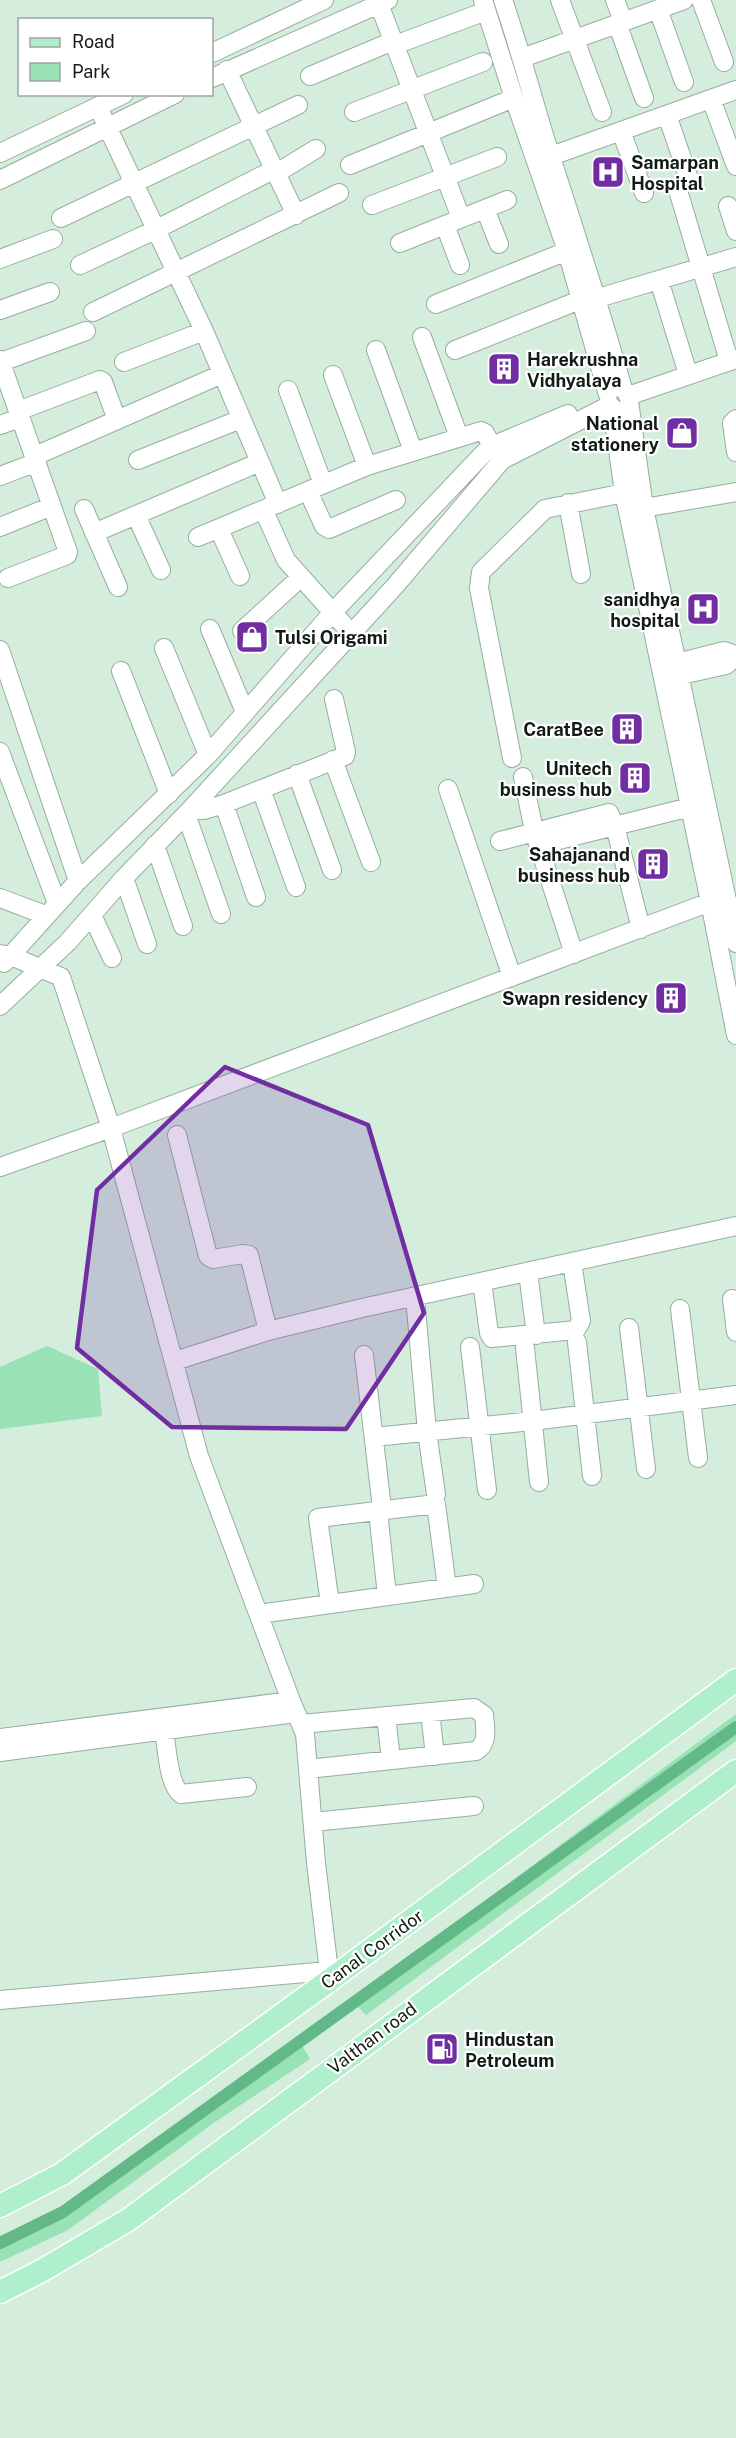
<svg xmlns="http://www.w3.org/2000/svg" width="736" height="2438" font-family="'Public Sans',sans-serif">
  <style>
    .green { fill: #98e2b5 }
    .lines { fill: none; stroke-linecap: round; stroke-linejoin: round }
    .canal { stroke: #62b886; stroke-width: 12 }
    .minor-casing { stroke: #96ae9e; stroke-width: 20 }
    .major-casing { stroke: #fff; stroke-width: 25 }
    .minor { stroke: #fff; stroke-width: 18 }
    .major { stroke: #b0efcb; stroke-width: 22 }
    .marked { fill: #712ea3; fill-opacity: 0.2; stroke: #712ea3; stroke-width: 4.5; stroke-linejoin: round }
    .labels { text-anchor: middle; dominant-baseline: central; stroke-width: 4.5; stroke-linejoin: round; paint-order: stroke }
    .poi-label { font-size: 18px; font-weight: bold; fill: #121b15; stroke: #fff; text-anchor: end }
    .street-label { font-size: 18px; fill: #121b15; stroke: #fff }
  </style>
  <rect width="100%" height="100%" fill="#d4eddc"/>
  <!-- green -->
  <path class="green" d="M47,1346L98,1369L102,1416L0,1429V1367Z
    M736,1714V1741L366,2015L358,2007L303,2047L310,2059L215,2122L68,2230L0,2262V2247L66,2215L102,2191L388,1973Z"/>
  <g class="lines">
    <!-- canal -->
    <path class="canal" d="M0,2243L63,2212L736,1727"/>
    <defs>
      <path id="minor" d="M483,0L514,98L567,251L608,395
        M503,0C521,52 534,105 551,157C576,235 601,311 623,389
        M560,0L602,112
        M615,0L623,21
        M701,0L724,62
        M379,4L461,218
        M658,9L684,82
        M617,23L644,98
        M395,45L486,11
        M212,53L324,0
        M522,58L684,0
        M227,70L296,215
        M310,76L393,41
        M212,78L388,0
        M711,99L736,166
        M98,107L204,331L278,504
        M354,112L483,62
        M667,115L688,176
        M621,131L644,193
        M0,153L124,94
        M540,160L736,90
        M350,165L514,98
        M275,174L316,149
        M0,180L175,94
        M677,187L729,361
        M372,205L497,157
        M728,206L736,231
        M485,209L499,244
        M61,218L298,105
        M445,225L460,265
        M400,243L507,200
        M0,259L53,239
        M80,265L155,230L273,170
        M659,280L688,374
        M598,298L736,257
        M436,304L567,251
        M0,310L50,292
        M93,312L339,193
        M422,337L459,437
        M376,350L413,451
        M455,350L580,300
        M0,360L68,552L67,555L8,578
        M1,362L86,331
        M124,362L204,331
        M333,375L367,466
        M288,390L323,484
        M628,396L736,359
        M629,401L644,508L736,943
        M612,407L624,493L710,902L736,1035
        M18,411L100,380L103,382L117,420
        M736,419L732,423L736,452
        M0,425L20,418
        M35,456L222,374
        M138,460L241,419
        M0,476L37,462
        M308,491L324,526L329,529L396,500
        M568,503L581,574
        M644,508L736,492
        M84,509L118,587
        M264,511L286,560L351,633
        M136,515L161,570
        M0,527L52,506
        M219,529L240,576
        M94,533L260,462
        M198,537L367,466L481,431L485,433L492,446
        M210,629L245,712
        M242,631L301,577
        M164,648L208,755
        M0,650L78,881
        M665,666L724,651L736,655
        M121,671L169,794
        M668,678L726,665L736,656
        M0,752L57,903
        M512,758L479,588L481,572L545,509L624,493
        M333,760L371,862
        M297,774L332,870
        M523,777L534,831L574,954
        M261,789L296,887
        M448,789L512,977
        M224,804L256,897
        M190,810H204L224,804L345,756L346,752L334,699
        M186,814L221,914
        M500,841L609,813L615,826L641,929
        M155,845L183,926
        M539,845L690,807
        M124,878L147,944
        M0,898L45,915
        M92,915L112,958
        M0,954L11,956L61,977L111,1128L199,1456L291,1701L305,1734L316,1863L330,1980
        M4,963L78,881L208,755L333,612L484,453L492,446L568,414
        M0,1006L68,942L124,878L190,810L395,586L502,460L610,405
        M177,1135L208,1256L213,1259L243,1254L249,1255L268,1331
        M0,1167L111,1128L710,902L727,899
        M528,1272L536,1335
        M482,1282L489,1333L492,1338L576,1330L581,1321L572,1262
        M415,1297L427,1432L436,1494
        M732,1299L736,1332
        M680,1309L698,1458
        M629,1328L646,1469
        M577,1342L592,1476
        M470,1347L487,1490
        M525,1348L539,1482
        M364,1355L381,1500
        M175,1361L268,1331L362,1308L736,1226
        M374,1437L533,1421L736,1395
        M378,1511L387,1596
        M330,1604L318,1518L436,1504L447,1588
        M259,1614L474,1584
        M430,1712L435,1756
        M386,1716L391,1760
        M301,1724L474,1708L484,1715C485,1728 489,1743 476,1751L308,1769
        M164,1730C167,1747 168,1784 181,1794L247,1787
        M0,1738L291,1701
        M0,1752L296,1713
        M313,1822L474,1806
        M0,2000L328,1971"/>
      <path id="major" d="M0,2206L62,2174L330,1980L736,1680
        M0,2292L43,2270L128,2220L736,1771"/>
    </defs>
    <!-- minor casing -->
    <use href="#minor" class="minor-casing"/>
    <!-- major casing -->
    <use href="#major" class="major-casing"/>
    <!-- minor -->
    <use href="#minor" class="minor"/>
    <!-- major -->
    <use href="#major" class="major"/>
  </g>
  <!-- marked area -->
  <path class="marked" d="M225,1067L368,1125L424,1313L346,1429L172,1427L77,1348L97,1190Z"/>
  <!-- icons -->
  <defs>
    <symbol id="hospital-square" viewBox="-11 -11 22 22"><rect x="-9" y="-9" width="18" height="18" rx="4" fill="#712ea3" stroke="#fff"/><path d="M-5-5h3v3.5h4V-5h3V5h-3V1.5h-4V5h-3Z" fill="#fff"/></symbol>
    <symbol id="building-square" viewBox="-11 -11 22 22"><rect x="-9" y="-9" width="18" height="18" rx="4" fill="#712ea3" stroke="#fff"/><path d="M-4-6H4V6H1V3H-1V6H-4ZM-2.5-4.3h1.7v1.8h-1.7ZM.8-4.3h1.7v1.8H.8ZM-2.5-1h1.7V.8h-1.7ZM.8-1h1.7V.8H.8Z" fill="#fff"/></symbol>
    <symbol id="shop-square" viewBox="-11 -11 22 22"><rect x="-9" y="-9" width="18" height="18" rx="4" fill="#712ea3" stroke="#fff"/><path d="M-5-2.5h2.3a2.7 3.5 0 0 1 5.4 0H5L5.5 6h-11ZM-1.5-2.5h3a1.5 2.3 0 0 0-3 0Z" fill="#fff"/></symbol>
    <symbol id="fuel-square" viewBox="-11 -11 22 22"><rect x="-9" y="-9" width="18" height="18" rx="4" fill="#712ea3" stroke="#fff"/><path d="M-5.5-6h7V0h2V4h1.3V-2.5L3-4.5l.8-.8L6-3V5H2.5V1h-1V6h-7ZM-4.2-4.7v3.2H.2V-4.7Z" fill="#fff"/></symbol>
  </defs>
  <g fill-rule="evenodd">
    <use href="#hospital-square" x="589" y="153" width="38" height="38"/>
    <use href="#building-square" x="485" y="350" width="38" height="38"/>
    <use href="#shop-square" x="663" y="414" width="38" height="38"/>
    <use href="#hospital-square" x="684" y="590" width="38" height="38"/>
    <use href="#shop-square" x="233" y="618" width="38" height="38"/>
    <use href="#building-square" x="608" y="710" width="38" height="38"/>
    <use href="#building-square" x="616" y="759" width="38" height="38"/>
    <use href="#building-square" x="634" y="845" width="38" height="38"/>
    <use href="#building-square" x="652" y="979" width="38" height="38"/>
    <use href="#fuel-square" x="423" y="2030" width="38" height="38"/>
  </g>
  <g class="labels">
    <!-- poi labels -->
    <g class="poi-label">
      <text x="631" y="162" text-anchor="start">Samarpan<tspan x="631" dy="21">Hospital</tspan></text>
      <text x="527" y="359" text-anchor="start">Harekrushna<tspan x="527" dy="21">Vidhyalaya</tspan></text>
      <text x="659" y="423">National<tspan x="659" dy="21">stationery</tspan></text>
      <text x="680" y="599">sanidhya<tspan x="680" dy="21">hospital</tspan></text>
      <text x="275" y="637" text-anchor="start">Tulsi Origami</text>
      <text x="604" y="729">CaratBee</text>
      <text x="612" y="768">Unitech<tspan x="612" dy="21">business hub</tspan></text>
      <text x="630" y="854">Sahajanand<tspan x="630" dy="21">business hub</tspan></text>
      <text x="648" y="998">Swapn residency</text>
      <text x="465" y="2039" text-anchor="start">Hindustan<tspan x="465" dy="21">Petroleum</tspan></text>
    </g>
    <!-- street labels -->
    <g class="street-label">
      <text transform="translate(372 1949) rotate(-36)">Canal Corridor</text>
      <text transform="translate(372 2038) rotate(-37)">Valthan road</text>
    </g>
  </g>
  <!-- legend -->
  <rect x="18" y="18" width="195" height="78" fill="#ffffff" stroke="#a0a4a1" stroke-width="1.5"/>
  <rect x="30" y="38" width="30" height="9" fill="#b0efcb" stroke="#a0a4a1" stroke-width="1.5"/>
  <text x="72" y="48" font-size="18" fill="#121b15">Road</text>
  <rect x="30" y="63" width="30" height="18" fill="#98e2b5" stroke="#a0a4a1" stroke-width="1.5"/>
  <text x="72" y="78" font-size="18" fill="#121b15">Park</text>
</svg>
